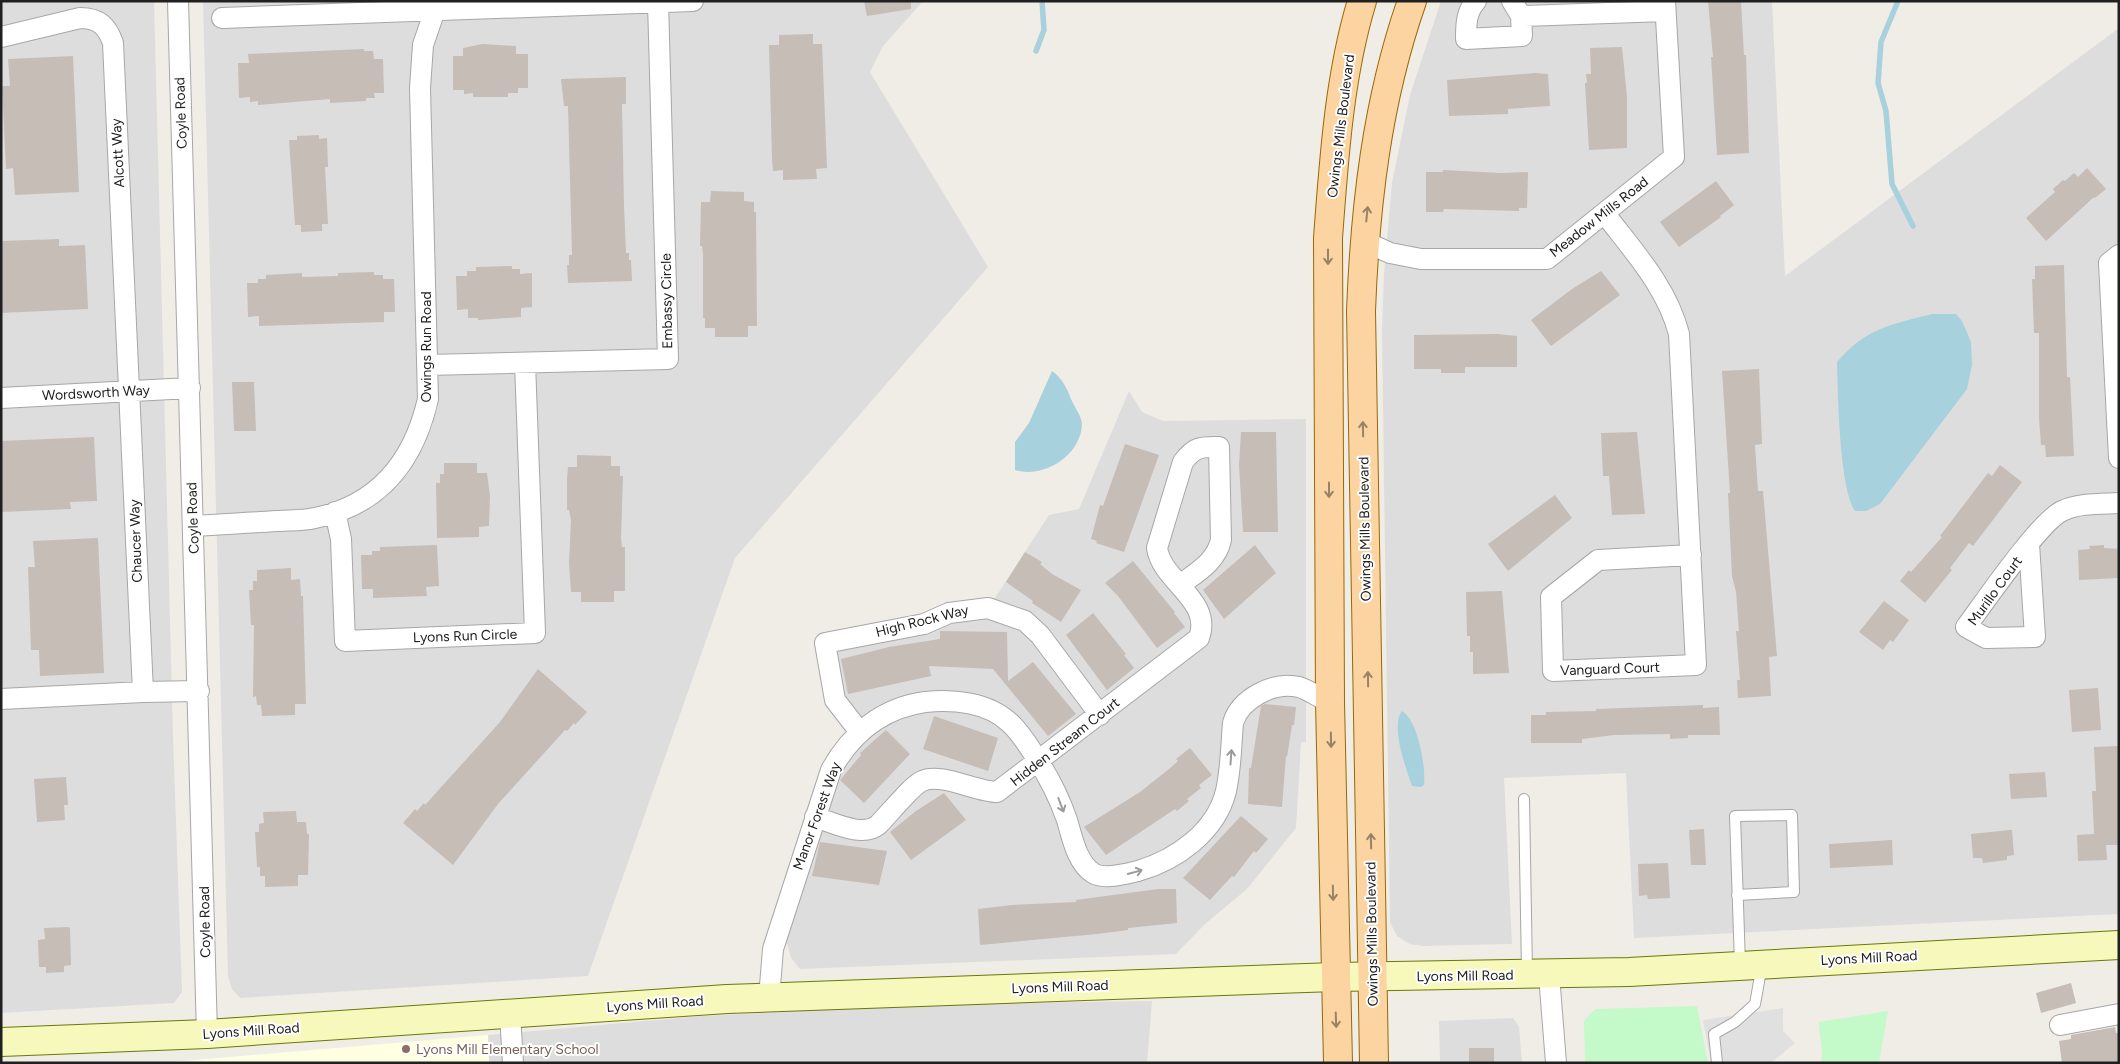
<svg xmlns="http://www.w3.org/2000/svg" width="2120" height="1064" font-family="Figtree,sans-serif">
  <style>
    .residential { fill: #dedddd }
    .education { fill: #ffffe1 }
    .park { fill: #c4f9c9 }
    .parking { fill: #e0e0e0 }
    .water { fill: #a7d1dd }
    .lines { fill: none; stroke-linecap: round; stroke-linejoin: round }
    .stream { stroke: #a7d1dd; stroke-width: 5.5 }
    .building { fill: #c5bdb6 }
    .lane-casing { stroke: #a7a7a7; stroke-width: 12 }
    .street-casing { stroke: #a7a7a7; stroke-width: 22 }
    .secondary-casing { stroke: #6b7806; stroke-width: 30 }
    .primary-casing { stroke: #9a6802; stroke-width: 30 }
    .lane { stroke: #fff; stroke-width: 10 }
    .street { stroke: #fff; stroke-width: 20 }
    .secondary { stroke: #f6f9bb; stroke-width: 28 }
    .primary { stroke: #fbd4a1; stroke-width: 28 }
    .oneway { stroke: #988367 }
    .oneway2 { stroke: #9b9b9b }
    .education-dot { fill: #8d6e63; stroke: #fff; stroke-width: 2 }
    .labels { text-anchor: middle; dominant-baseline: central; stroke-width: 4; stroke-linejoin: round; paint-order: stroke }
    .street-label { font-size: 14px; fill: #202020; stroke: #fff }
    .education-label { font-size: 14px; fill: #785e54; stroke: #fff; text-anchor: start }
  </style>
  <rect width="100%" height="100%" fill="#f0ede6"/>
  <!-- residential -->
  <path class="residential" d="M1,1H154L173,736L182,992L174,1003L1,1013Z
    M203,1H923L883,46L870,72L988,267L735,558L588,976L240,998L232,989L228,976Z
    M1441,1H1772L1785,276L2119,28V914L1634,938L1626,773L1504,778L1512,944L1422,946L1410,944L1397,936L1390,922L1382,330L1384,274L1392,183L1410,95Z
    M1129,391L1142,412L1163,421L1306,419V742H1301L1296,828L1247,889L1205,924L1176,954L800,969L791,958L785,936L836,773L866,735L844,703L834,660L838,652L845,647L945,621L984,615L1049,515L1079,509Z
    M1152,1001L1147,1063H489L488,1035L702,1016L946,1004Z
    M1513,1018L1519,1027L1522,1063H1440L1439,1021Z"/>
  <!-- education -->
  <path class="education" d="M488,1035L489,1063H161Z"/>
  <!-- park -->
  <path class="park" d="M1697,1006L1708,1063H1585L1584,1021L1595,1009Z
    M1888,1011L1879,1063H1821C1824,1048 1819,1037 1819,1022Z"/>
  <!-- parking -->
  <path class="parking" d="M1783,1008V1031L1795,1043L1771,1063H1711L1703,1020Z"/>
  <!-- water -->
  <path class="water" d="M1932,314H1956L1962,321L1971,342L1972,365L1967,389L1880,504L1866,511H1855C1839,486 1838,394 1837,362C1866,328 1890,325 1932,314Z
    M1052,371C1062,378 1067,388 1071,399C1074,406 1082,417 1082,424C1081,456 1043,479 1015,470V442L1029,423Z
    M1402,711C1418,720 1426,767 1424,785L1421,787L1412,786C1406,768 1390,726 1402,711Z"/>
  <g class="lines">
    <!-- stream -->
    <path class="stream" d="M1898,1L1881,42L1878,83L1886,111L1892,184L1913,226
      M1036,51L1044,30L1042,1"/>
  </g>
  <!-- building -->
  <path class="building" d="M864,1H911V9L867,16Z
    M1708,1H1741L1744,55H1746L1749,153L1717,155L1711,57H1713Z
    M813,34V44H822L827,168L816,169L817,179L783,180V170L773,171L772,159L769,45H779V35Z
    M482,44L516,46V54H528V88H518V93H508V97H473V93L464,94V90H453V56H463V48Z
    M1622,47L1627,97V148L1589,150L1585,83H1587L1586,74H1591L1590,48Z
    M364,49V51H373L374,59H383L384,93H374L375,98H366V101L330,103V99L258,105V101L250,102V97L239,98L238,63H249L248,54Z
    M73,56L79,192L15,195L13,168L6,169L2,86H10L8,59Z
    M1535,73L1548,74L1550,106L1508,109V114L1449,116L1447,80Z
    M626,77V104H622L624,205L626,253H629V260H631L632,281L568,283L567,265H569V255H572L568,106H564L561,79Z
    M319,135V139L327,138L328,167H325L328,224H322V231L301,232V225H295L289,140H297V136Z
    M2087,168L2106,189L2095,198L2094,197L2046,241L2026,218L2055,192L2053,189L2063,180L2065,181L2074,173L2078,177Z
    M1443,170L1501,173L1528,172L1527,208H1519V211L1444,209L1443,212H1426V172H1443Z
    M1716,181L1734,205L1720,216L1721,217L1679,247L1660,222Z
    M711,191L744,192V201L754,202V212H756L757,326H748V337H715V328H705V318H703V255L702,246H700L701,202H710Z
    M59,239V246L85,245L88,309L1,313V241Z
    M2064,265L2067,377H2070L2074,456L2046,457L2045,445H2041L2039,419V333H2034L2032,279H2035V266Z
    M512,266V269H520V274L532,273V307L521,308V317L478,320V318H468V309L457,310L456,276H467V271H476V267Z
    M1601,271L1620,295L1551,346L1531,320L1572,289Z
    M374,272V275H383V279H394L395,312H384V322L259,326V316L248,317L247,283H258V279H266V275L302,273V277L338,276V273Z
    M1497,334L1517,336V367H1465V373H1441V369H1414V335Z
    M1759,369L1762,444L1755,445L1758,491H1763L1777,656L1769,657L1771,696L1738,698L1737,680H1740L1736,631H1739L1736,592L1732,576L1728,493H1730L1722,371Z
    M232,382H254L256,431H234Z
    M1241,432H1276L1278,532H1243L1239,466Z
    M1637,432L1645,514L1612,515L1609,476H1603L1601,433Z
    M94,437L97,501L70,502L71,509L1,512V441Z
    M1125,444L1159,455L1124,552L1096,543L1097,541L1091,539L1100,505L1103,506Z
    M577,455L611,456V466H620V476H623L621,538L622,547H625V591H614V602H581V592H571L569,563L571,520L569,510H567V478L568,467H577Z
    M444,463H477V473H487L490,496L489,526L479,527V537L437,538L436,483H440V474H444Z
    M2000,465L2022,482L1973,546L1969,543L1950,568L1952,570L1925,603L1900,581L1909,570L1911,572L1942,537L1940,536L1988,473L1992,476Z
    M1555,495L1572,518L1508,571L1488,544Z
    M98,538L104,673L40,676L39,650H31L28,567H35L33,541Z
    M437,545L439,586L426,587L427,596L373,598V589H362L361,555H372V551H380V547Z
    M1255,545L1276,573L1224,619L1203,590Z
    M2104,545V548L2119,549V578L2079,580L2078,550L2090,549L2089,546Z
    M1025,552L1042,562L1040,564L1052,574L1081,590L1061,622L1032,603L1033,601L1006,582Z
    M1133,561L1175,612L1174,613L1185,627L1157,648L1118,596L1105,583Z
    M291,568V580L300,579L301,596H303L306,704H295V715L262,716L261,705H257L256,696L253,697L254,625H251L249,590H253V581H257V570Z
    M1502,591L1509,673L1473,674V652H1470V636H1467L1466,592Z
    M1884,601L1909,620L1893,642L1890,640L1883,650L1859,632Z
    M1093,613L1126,654L1124,655L1134,668L1107,690L1066,635Z
    M940,631L1007,632L1008,681L1033,662L1076,714L1048,736L993,669L929,666L931,676L848,694L841,659L889,647L940,639Z
    M538,669L587,712L575,725L574,723L567,731L565,730L498,804L453,865L403,823L415,809L417,811L424,803L425,805L500,722Z
    M2098,688L2101,730L2072,732L2069,690Z
    M1265,704L1296,707L1294,725H1292L1287,757L1286,756L1282,807L1248,804L1249,768H1251L1261,706Z
    M1703,705V708L1719,707L1720,735H1688V738L1670,739V734L1614,735L1582,739V743H1531V715H1546V712L1596,711V709Z
    M934,716L998,738L988,771L923,749Z
    M886,730L910,754L864,803L840,780L861,755L860,753Z
    M2119,746V845H2106L2107,860L2078,861L2077,835L2094,834L2092,791H2096L2094,747Z
    M1190,748L1212,775L1199,785L1201,788L1187,799L1189,801L1177,811L1175,809L1106,855L1084,827L1140,792L1169,769L1178,761L1176,759Z
    M2045,772L2047,797L2011,799L2009,774Z
    M66,777L68,805H64L65,820L37,822L34,779Z
    M944,793L966,820L911,860L890,832L916,811Z
    M296,811L297,822H306L307,834H309L308,875H298V886L265,887V876H260V867H257L255,832H259V824L264,823L263,812Z
    M1241,816L1268,839L1256,853L1254,851L1234,877L1232,876L1210,900L1183,878Z
    M1704,829L1706,865H1691L1689,830Z
    M2010,830H2012L2014,855L2007,856V860L1983,863L1982,858H1973L1971,834Z
    M1892,840L1893,865L1830,868L1829,844Z
    M820,842L887,851L879,885L812,876Z
    M1668,863L1670,898L1648,899L1647,895L1639,896L1638,864Z
    M1158,889H1176L1177,923L1128,928V930L1097,934L980,945L978,909L1012,905L1076,902V900Z
    M68,927L70,928L71,965L64,966V972L46,973V967H39L38,940L45,939L44,928Z
    M2071,983L2076,1003L2041,1013L2036,993Z
    M2115,1027L2116,1033H2119V1063H2062L2059,1041L2071,1039V1035Z
    M1469,1048H1494V1063H1469Z"/>
  <g class="lines">
    <defs>
      <path id="lane" d="M1524,799L1527,972
        M1737,895L1794,892L1792,815L1735,816L1740,964
        M1717,1063L1714,1034L1735,1022L1755,1004L1762,965"/>
      <path id="street" d="M178,1L207,1034
        M1476,1C1466,12 1466,25 1466,39L1522,36L1521,16L1512,1
        M1521,16L1665,11
        M222,18L693,1
        M1,37L80,18C99,18 107,26 113,43L143,692L1,699
        M1605,214C1634,252 1667,287 1679,334L1696,665L1553,671L1551,597L1598,560L1691,555
        M1364,241L1390,253L1421,259H1547L1674,157L1665,1
        M2119,255L2109,263L2119,458
        M427,365L668,359L658,2
        M1,398L190,388
        M335,512L341,539L345,641L535,633L525,363
        M194,526C221,524 249,523 277,521C290,520 303,521 315,518C380,505 414,460 428,399L420,88L423,45L438,1
        M2029,544L2035,637L1986,638L1966,627C1984,603 2039,522 2062,511C2079,503 2100,504 2119,503
        M143,692L199,691
        M859,731L835,700L825,643L924,624L949,613L988,608L1025,621L1040,635L1100,715
        M815,817C832,822 862,838 878,825C886,817 894,807 902,799C908,793 914,785 922,781C941,772 976,792 997,792L1199,638C1213,600 1162,582 1157,548L1183,462C1195,446 1201,447 1219,447L1221,540C1216,562 1197,572 1180,585
        M1549,975L1556,1063
        M769,998L773,949L831,770C851,734 882,708 925,702C953,699 988,702 1010,723C1020,732 1028,745 1035,756C1049,777 1059,797 1067,820C1072,837 1077,863 1093,873C1104,880 1126,874 1138,871C1176,860 1216,832 1226,791C1231,769 1231,746 1233,723C1240,699 1273,681 1299,687C1309,690 1319,698 1330,702
        M510,1014L513,1063
        M2060,1025L2119,1014"/>
      <path id="secondary" d="M1,1042L207,1034L727,999L1335,977L1629,972L2119,945"/>
      <path id="primary" d="M1338,1063L1330,702L1328,238C1334,159 1339,77 1362,1
        M1374,1063L1361,311C1365,206 1377,101 1412,1"/>
    </defs>
    <!-- lane casing -->
    <use href="#lane" class="lane-casing"/>
    <!-- street casing -->
    <use href="#street" class="street-casing"/>
    <!-- secondary casing -->
    <use href="#secondary" class="secondary-casing"/>
    <!-- primary casing -->
    <use href="#primary" class="primary-casing"/>
    <!-- lane -->
    <use href="#lane" class="lane"/>
    <!-- street -->
    <use href="#street" class="street"/>
    <!-- secondary -->
    <use href="#secondary" class="secondary"/>
    <!-- primary -->
    <use href="#primary" class="primary"/>
  </g>
  <!-- one-way arrows -->
  <defs><path id="oneway-shaft" d="M-6 0H5M1.5-3L5.5 0L1.5 3" fill="none" stroke-width="1.6" stroke-linecap="round" stroke-linejoin="round" transform="scale(1.25)"/></defs>
  <g class="oneway">
    <use href="#oneway-shaft" transform="translate(1367 214) rotate(-84)"/>
    <use href="#oneway-shaft" transform="translate(1328 257) rotate(90)"/>
    <use href="#oneway-shaft" transform="translate(1363 429) rotate(-91)"/>
    <use href="#oneway-shaft" transform="translate(1329 490) rotate(90)"/>
    <use href="#oneway-shaft" transform="translate(1368 679) rotate(-91)"/>
    <use href="#oneway-shaft" transform="translate(1331 740) rotate(89)"/>
    <use href="#oneway-shaft" transform="translate(1371 841) rotate(-91)"/>
    <use href="#oneway-shaft" transform="translate(1333 893) rotate(89)"/>
    <use href="#oneway-shaft" transform="translate(1336 1020) rotate(88)"/>
  </g>
  <g class="oneway2">
    <use href="#oneway-shaft" transform="translate(1231 757) rotate(-86)"/>
    <use href="#oneway-shaft" transform="translate(1061 805) rotate(69)"/>
    <use href="#oneway-shaft" transform="translate(1135 872) rotate(-15)"/>
  </g>
  <!-- markers -->
  <circle class="education-dot" cx="406" cy="1049" r="5"/>
  <g class="labels">
    <!-- street labels -->
    <g class="street-label">
      <text transform="translate(181 113) rotate(-92)">Coyle Road</text>
      <text transform="translate(1341 126) rotate(-83)">Owings Mills Boulevard</text>
      <text transform="translate(118 153) rotate(-93)">Alcott Way</text>
      <text transform="translate(1599 217) rotate(-38)">Meadow Mills Road</text>
      <text transform="translate(667 301) rotate(-91)">Embassy Circle</text>
      <text transform="translate(426 347) rotate(-90)">Owings Run Road</text>
      <text transform="translate(96 393) rotate(-3)">Wordsworth Way</text>
      <text transform="translate(193 518) rotate(-92)">Coyle Road</text>
      <text transform="translate(1365 529) rotate(-91)">Owings Mills Boulevard</text>
      <text transform="translate(136 541) rotate(-92)">Chaucer Way</text>
      <text transform="translate(1995 591) rotate(-54)">Murillo Court</text>
      <text transform="translate(922 621) rotate(-14)">High Rock Way</text>
      <text transform="translate(465 636) rotate(-2)">Lyons Run Circle</text>
      <text transform="translate(1610 669) rotate(-2)">Vanguard Court</text>
      <text transform="translate(1065 742) rotate(-38)">Hidden Stream Court</text>
      <text transform="translate(817 816) rotate(-70)">Manor Forest Way</text>
      <text transform="translate(205 922) rotate(-91)">Coyle Road</text>
      <text transform="translate(1372 934) rotate(-91)">Owings Mills Boulevard</text>
      <text transform="translate(1869 958) rotate(-3)">Lyons Mill Road</text>
      <text transform="translate(1465 976) rotate(-1)">Lyons Mill Road</text>
      <text transform="translate(1060 987) rotate(-2)">Lyons Mill Road</text>
      <text transform="translate(655 1004) rotate(-4)">Lyons Mill Road</text>
      <text transform="translate(251 1031) rotate(-4)">Lyons Mill Road</text>
    </g>
    <!-- education labels -->
    <g class="education-label">
      <text x="416" y="1049">Lyons Mill Elementary School</text>
    </g>
  </g>
  <!-- border -->
  <rect width="2120" height="1064" fill="none" stroke="#202020" stroke-width="5"/>
</svg>
